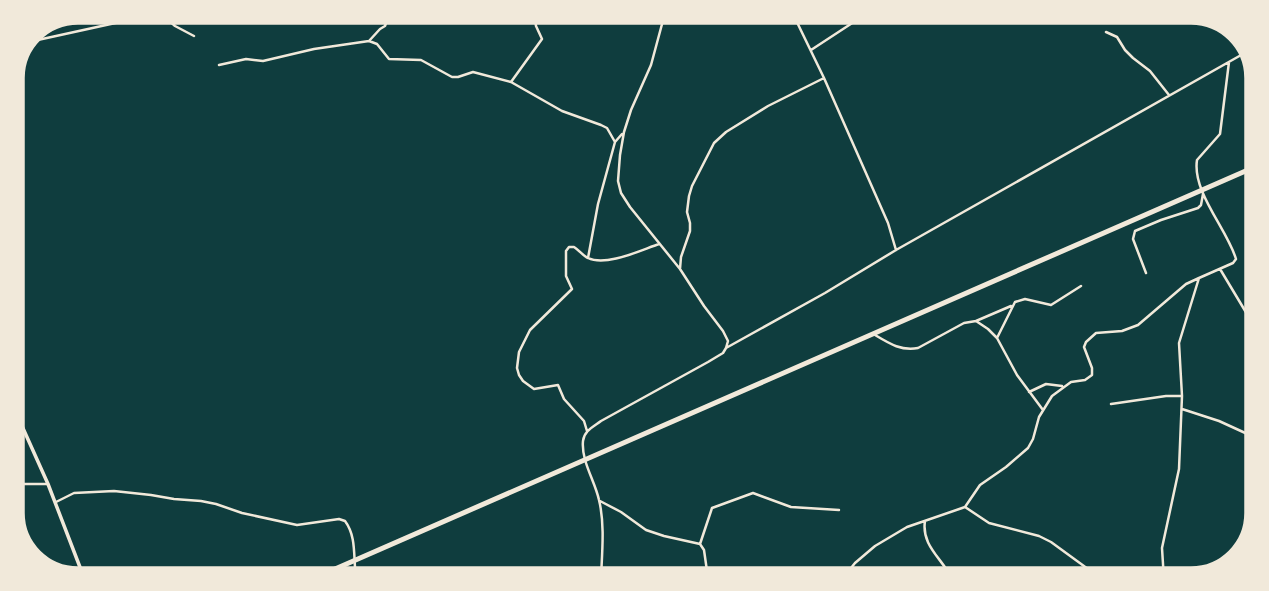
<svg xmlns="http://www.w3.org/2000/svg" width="1269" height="591" font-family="'Titillium Web',sans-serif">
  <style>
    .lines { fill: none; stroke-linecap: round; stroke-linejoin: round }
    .minor { stroke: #f1e9da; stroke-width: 2.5 }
    .tertiary { stroke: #f1e9da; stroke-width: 3.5 }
    .trunk { stroke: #f1e9da; stroke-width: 5 }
    .rim { fill: none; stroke: #f1e9da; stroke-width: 3.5 }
  </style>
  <rect width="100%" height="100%" fill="#0f3d3e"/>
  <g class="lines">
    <!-- minor -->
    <path class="minor" d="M665,13L651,65L631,110L624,132L620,155L618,181L621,193L630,207L680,269L704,306L723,331L728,341L726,348
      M793,14L824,78L888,223L896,250
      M1106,32L1117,37L1125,50L1133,58L1150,71L1169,95
      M369,41L380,29L385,26L390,12
      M24,43L161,13L175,26L194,36
      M811,50L866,14
      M219,65L246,59L263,61L314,49L369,41L377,44L389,59L421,60L452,77H458L473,72L511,82L562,111L601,125L607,128L615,142
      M511,82L542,39L536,26L534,13
      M588,258L598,204L615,142L622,134
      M680,269L681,257L690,231V223L687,212L689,196L692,186L714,143L726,132L768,106L824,78
      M1220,269L1256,329
      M1146,273L1133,239L1135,231L1161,220L1198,208L1201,205L1203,194
      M976,321L1011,306
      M875,335C890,344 901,351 918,348L964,323L976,321L988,329L997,338L1017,375L1043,410
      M997,338L1015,302L1025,299L1051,305L1081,286
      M1029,392L1046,384L1062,386
      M1111,404L1166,396H1182
      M1182,409L1219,421L1254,437
      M587,431L584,421L564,399L558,385L534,389L523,381L519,375L517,368L519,352L530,330L572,289L566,276V251L569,247H574C579,250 583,256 588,258C606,267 641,250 659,244
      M11,484H48
      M600,501L621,512L646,530L664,536L700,544L704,550L708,578
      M56,502L74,493L114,491L151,495L174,499L201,501L216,504L242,513L297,525L339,519L345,521C357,537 353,558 356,577
      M965,507L989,523L1039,536L1051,542L1088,569L1090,575L1089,580
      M925,521C921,546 943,559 952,579
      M700,544L712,508L753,493L791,507L839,510
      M601,578C602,553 605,524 599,500C595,481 581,461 583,441C584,431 593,427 601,421L708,362L723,353L726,348L825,293L896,250L1250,50
      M750,578C773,567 784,571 807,579
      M848,579L851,568L855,563L875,546L907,527L965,507L980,485L1006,467L1028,448L1033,439L1039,417L1052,396L1071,382L1085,380L1092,375V368L1084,347L1086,342L1096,333L1122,331L1138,325L1186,284L1199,278
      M1164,580L1162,548L1179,469L1182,396L1179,343L1199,278L1233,263L1236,259C1227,229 1192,192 1197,160L1220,134L1229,62"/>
    <!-- tertiary -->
    <path class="tertiary" d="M11,385L22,426L48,484L83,575"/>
    <!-- trunk -->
    <path class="trunk" d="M319,576L1257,166"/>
  </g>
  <!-- crop -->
  <path d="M0 0H1269V591H0ZM78 23H1191A55 55 0 0 1 1246 78V513A55 55 0 0 1 1191 568H78A55 55 0 0 1 23 513V78A55 55 0 0 1 78 23Z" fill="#f1e9da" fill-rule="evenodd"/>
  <path class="rim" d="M78 23H1191A55 55 0 0 1 1246 78V513A55 55 0 0 1 1191 568H78A55 55 0 0 1 23 513V78A55 55 0 0 1 78 23Z"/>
</svg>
